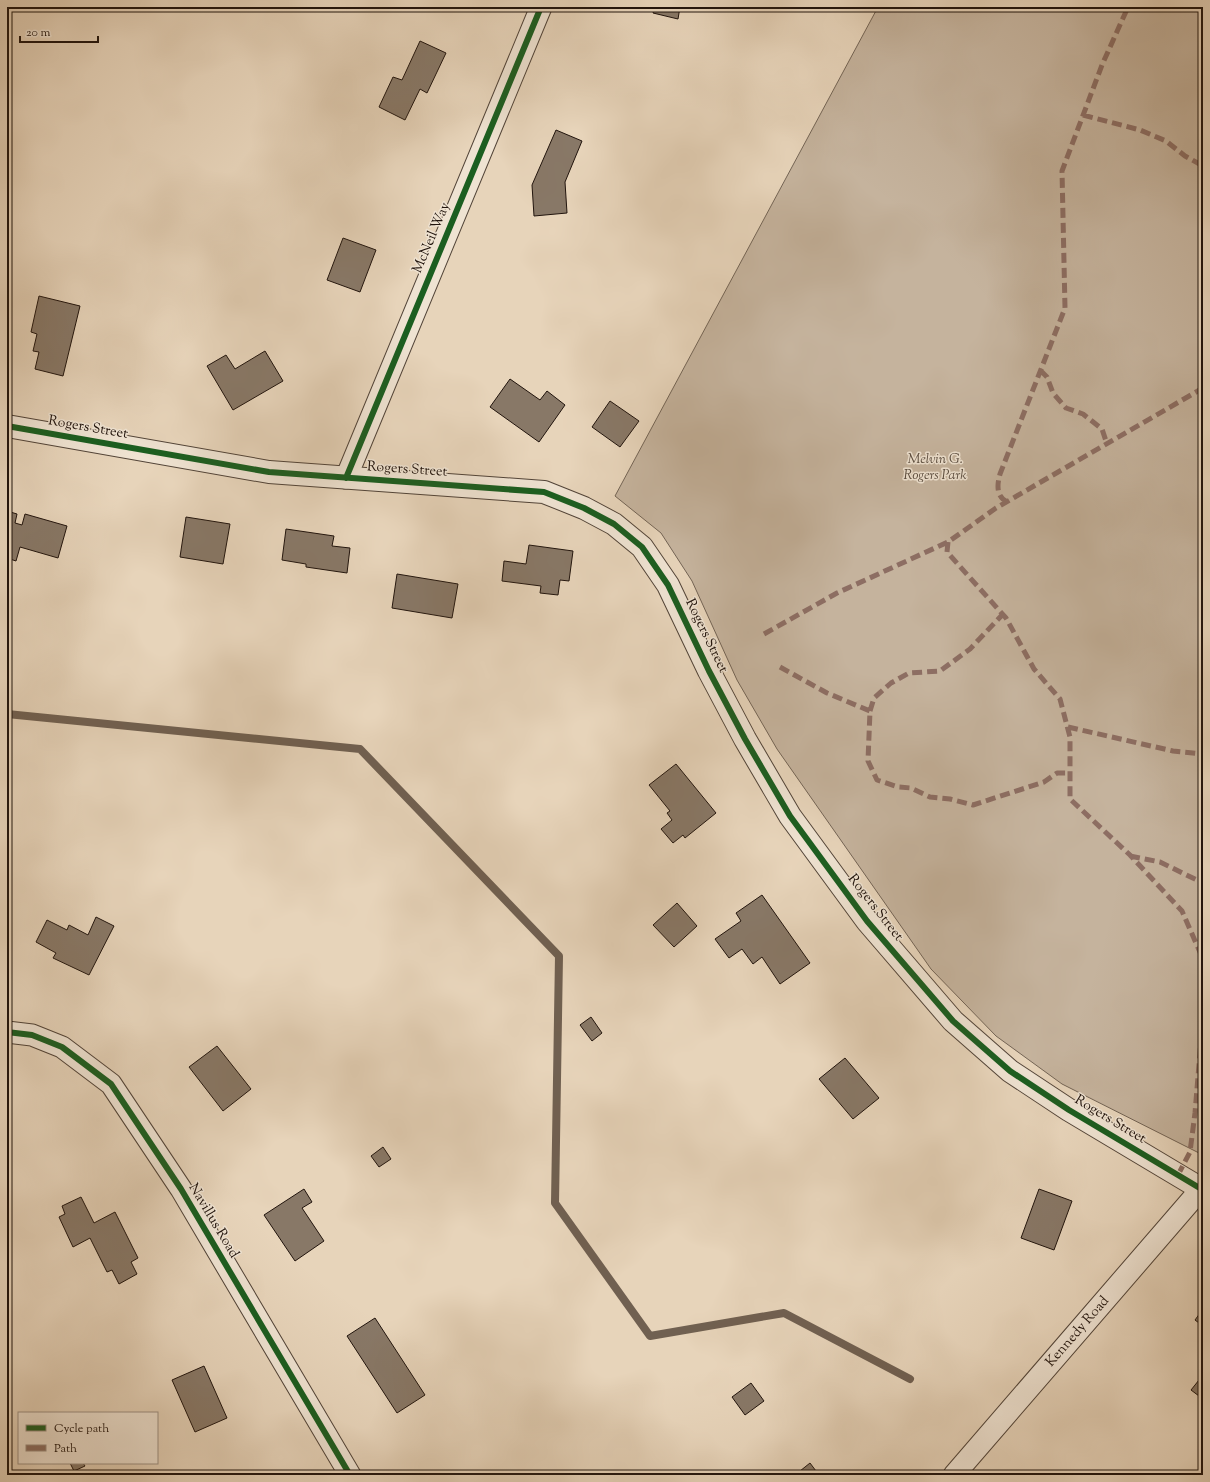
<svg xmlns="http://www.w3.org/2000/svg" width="1210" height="1482" font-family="'Sorts Mill Goudy',serif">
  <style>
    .green { fill: #c5b39d; stroke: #736455 }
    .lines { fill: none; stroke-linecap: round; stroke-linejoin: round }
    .stream { stroke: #706051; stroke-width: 8 }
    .building { fill: #887867; stroke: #21140d }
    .minor-casing { stroke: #524438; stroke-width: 23 }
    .tertiary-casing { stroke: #524438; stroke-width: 24 }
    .minor { stroke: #efe3d2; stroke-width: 21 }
    .tertiary { stroke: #efe3d2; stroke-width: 22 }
    .quiet { stroke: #8d6e63; stroke-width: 5; stroke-dasharray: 10 5; stroke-linecap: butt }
    .cycleway-casing { stroke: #efe3d2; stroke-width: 8 }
    .cycleway { stroke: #1b5e20; stroke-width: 6 }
    .labels { text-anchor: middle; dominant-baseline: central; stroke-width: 3; stroke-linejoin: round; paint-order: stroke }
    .street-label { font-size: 14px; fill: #21140d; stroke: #efe3d2 }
    .park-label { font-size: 14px; font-style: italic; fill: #5a4c3f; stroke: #efe3d2 }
  </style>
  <rect width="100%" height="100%" fill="#e7d4ba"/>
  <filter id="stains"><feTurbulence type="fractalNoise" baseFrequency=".005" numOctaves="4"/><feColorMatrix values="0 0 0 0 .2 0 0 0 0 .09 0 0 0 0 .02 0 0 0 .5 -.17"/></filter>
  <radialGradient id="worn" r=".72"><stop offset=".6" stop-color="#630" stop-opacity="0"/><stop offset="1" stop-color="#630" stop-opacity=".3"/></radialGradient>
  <!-- green -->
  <path class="green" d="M878,7H1203V1155L1062,1084L996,1036L931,969L777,749L737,680L692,581L661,533L615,496Z"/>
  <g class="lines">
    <!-- stream -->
    <path class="stream" d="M7,714L360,749L559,956L555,1203L650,1336L784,1313L910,1379"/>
  </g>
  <!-- building -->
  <path class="building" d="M655,7H680L678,19L653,13Z
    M420,41L446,53L427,93L420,89L405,120L379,107L393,77L402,80Z
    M556,130L582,141L565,182L567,213L534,216L532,185Z
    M343,238L376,250L360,292L327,280Z
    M39,296L80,306L63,376L35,369L39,352L33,351L37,334L31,332Z
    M265,351L283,381L233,410L207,366L226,355L235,369Z
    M510,379L540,400L547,391L565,405L539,442L490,407Z
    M610,401L639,421L620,447L592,427Z
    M7,511L17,514L15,523L22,525L25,514L67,526L58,558L20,547L16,561L7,558Z
    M186,517L230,524L223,564L180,557Z
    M286,529L334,536L332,546L350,548L347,573L306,567V564L282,560Z
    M529,545L573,551L569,581L560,580L558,595L540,593L541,586L502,581L504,561L526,564Z
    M397,574L458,584L452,618L392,608Z
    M676,764L716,813L685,838L683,835L673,843L661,829L672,820L667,813L670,811L649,785Z
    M762,895L810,963L780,984L762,957L753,964L742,949L729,958L715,939L741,921L736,913Z
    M677,903L697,926L674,947L653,925Z
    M96,917L114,926L89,975L53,958L56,953L36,942L47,920L67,930L69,925L88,935Z
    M591,1017L602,1033L592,1041L580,1025Z
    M217,1046L251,1089L223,1111L189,1067Z
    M845,1058L879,1098L853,1119L819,1079Z
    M383,1147L391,1159L379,1167L371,1156Z
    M304,1189L312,1202L302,1208L324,1241L295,1261L264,1215Z
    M1039,1189L1072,1201L1054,1250L1021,1238Z
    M81,1197L94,1223L115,1212L138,1258L131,1262L137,1274L119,1284L112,1270L107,1272L90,1238L73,1247L59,1217L65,1214L62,1206Z
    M1203,1309V1326L1195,1320Z
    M375,1318L425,1395L397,1413L347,1336Z
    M204,1366L227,1418L195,1432L172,1380Z
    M1203,1375V1399L1191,1390Z
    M751,1383L764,1401L745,1415L732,1397Z
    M70,1463H83L85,1466L74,1471Z
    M810,1463L819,1475H795Z"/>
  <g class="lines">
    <defs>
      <path id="minor" d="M346,478L541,7
        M7,1032L32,1035L62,1047L111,1084L181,1189L350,1475
        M954,1475L1201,1189"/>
      <path id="tertiary" d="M7,426L269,472L544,492L584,508L614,524L642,547L668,585L709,671L745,739L790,816L867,921L953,1021L1010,1071L1069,1110L1203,1190"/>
    </defs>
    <!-- minor casing -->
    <use href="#minor" class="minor-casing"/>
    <!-- tertiary casing -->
    <use href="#tertiary" class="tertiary-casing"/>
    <!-- minor -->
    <use href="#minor" class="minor"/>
    <!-- tertiary -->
    <use href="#tertiary" class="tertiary"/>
    <!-- quiet -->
    <path class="quiet" d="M1083,115L1140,130L1166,141L1185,156L1203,166
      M1040,370L1047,377L1053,393L1066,408L1083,414L1102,429L1107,444
      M1007,502C996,496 997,485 1000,474L1065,308L1062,171L1102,65L1128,7
      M948,542L947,552L1006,618L1034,669L1060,699L1070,737V799L1130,855L1182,911L1203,959
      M764,634L837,593L948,542L996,508L1203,388
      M780,667L827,693L870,711L868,761L877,780L898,787L911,788L930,797L950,799L973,805L1044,782L1057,773H1070
      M870,711L874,698L891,683L909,673L940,671L970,649L1003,614
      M1068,727L1173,751L1203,754
      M1130,856L1160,862L1203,883
      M1178,1175L1190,1152L1195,1113L1203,1016"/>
    <defs>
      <path id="cycleway" d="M7,426L269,472L544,492L584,508L614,524L642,547L668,585L709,671L745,739L790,816L867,921L953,1021L1010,1071L1069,1110L1203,1190
        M346,478L541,7
        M7,1032L32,1035L62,1047L111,1084L181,1189L350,1475"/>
    </defs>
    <!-- cycleway casing -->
    <use href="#cycleway" class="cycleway-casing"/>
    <!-- cycleway -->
    <use href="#cycleway" class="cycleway"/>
  </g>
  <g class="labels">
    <!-- street labels -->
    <g class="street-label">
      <text transform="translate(432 238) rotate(-67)">McNeil Way</text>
      <text transform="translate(88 428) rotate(10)">Rogers Street</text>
      <text transform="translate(407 470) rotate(4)">Rogers Street</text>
      <text transform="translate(706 636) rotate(64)">Rogers Street</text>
      <text transform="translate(875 908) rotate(52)">Rogers Street</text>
      <text transform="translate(1110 1120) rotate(31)">Rogers Street</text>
      <text transform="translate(213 1221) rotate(59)">Navillus Road</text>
      <text transform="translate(1078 1332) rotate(-49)">Kennedy Road</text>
    </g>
    <!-- park labels -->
    <g class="park-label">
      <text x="935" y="460">Melvin G.<tspan x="935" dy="16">Rogers Park</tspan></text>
    </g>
  </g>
  <!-- margin -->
  <rect width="1210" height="1482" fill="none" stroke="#e7d4ba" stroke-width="24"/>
  <rect x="8" y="8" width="1194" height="1466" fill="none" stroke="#21140d" stroke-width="2"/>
  <rect x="12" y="12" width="1186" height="1458" fill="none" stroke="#21140d"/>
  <!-- legend -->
  <rect x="18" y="1412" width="140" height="52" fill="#efe3d2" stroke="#9d9083"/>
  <rect x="26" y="1425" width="20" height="6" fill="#1b5e20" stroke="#9d9083"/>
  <text x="54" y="1432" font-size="12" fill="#21140d">Cycle path</text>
  <rect x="26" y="1445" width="20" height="6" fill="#8d6e63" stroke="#9d9083"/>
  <text x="54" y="1452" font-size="12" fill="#21140d">Path</text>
  <!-- scale -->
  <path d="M20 36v6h78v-6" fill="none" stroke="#21140d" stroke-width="2"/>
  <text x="26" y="36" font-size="12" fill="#21140d" stroke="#efe3d2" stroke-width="3" paint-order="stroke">20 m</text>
  <rect width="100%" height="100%" filter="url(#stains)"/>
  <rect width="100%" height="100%" fill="url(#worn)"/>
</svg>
